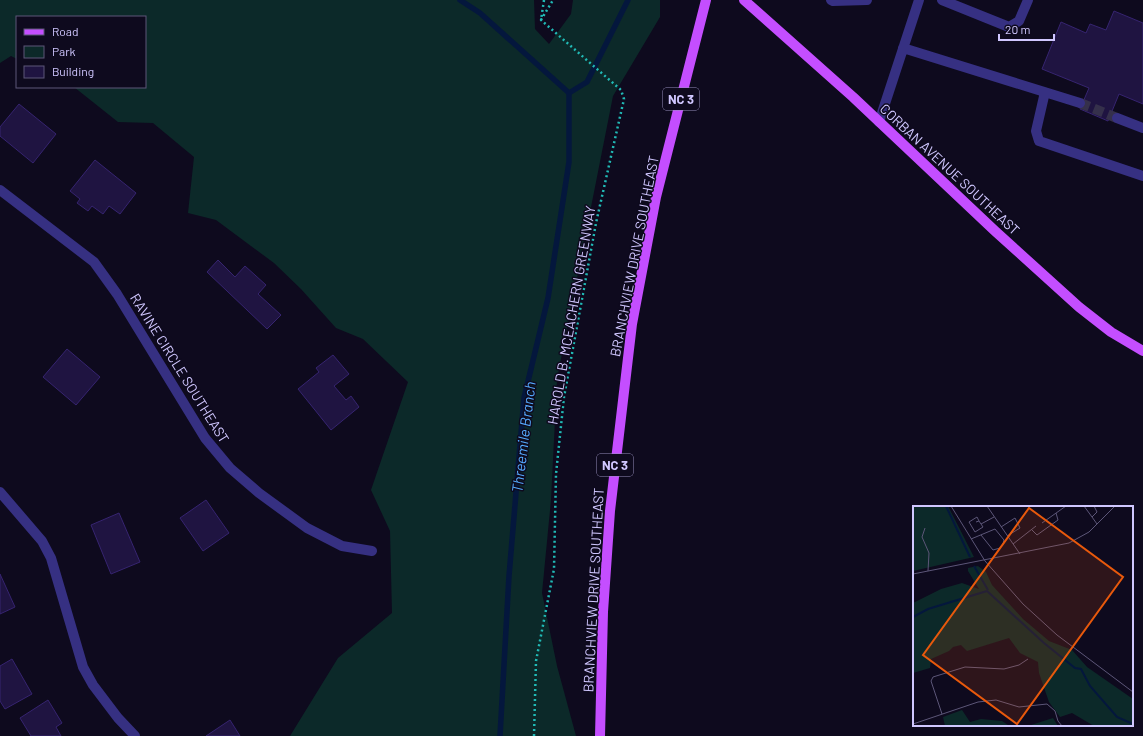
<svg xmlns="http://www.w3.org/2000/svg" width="1143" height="736" font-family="Barlow,sans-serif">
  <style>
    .green { fill: #0c2929 }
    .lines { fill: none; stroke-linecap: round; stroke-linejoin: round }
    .stream { stroke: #04173d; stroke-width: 5.5 }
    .building { fill: #1f1441; stroke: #362470 }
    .minor-tunnel { stroke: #35304b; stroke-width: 10; stroke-dasharray: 10 5; stroke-linecap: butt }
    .path { stroke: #21bab6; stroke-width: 2.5; stroke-dasharray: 2 3; stroke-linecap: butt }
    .minor { stroke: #363082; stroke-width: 10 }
    .major { stroke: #c44eff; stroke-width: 10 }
    .labels { text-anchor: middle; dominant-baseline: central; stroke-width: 3; stroke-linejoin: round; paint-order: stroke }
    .shield { fill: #0e0a1e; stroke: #968ebc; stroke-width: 1 }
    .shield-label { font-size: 13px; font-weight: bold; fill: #d0c7ff }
    .street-label { font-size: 14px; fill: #d0c7ff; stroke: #0e0a1e }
    .water-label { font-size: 15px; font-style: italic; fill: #5af; stroke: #0e0a1e }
    .inset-river { fill: none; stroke: #04173d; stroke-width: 2 }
    .inset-road { fill: none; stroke: #5c5678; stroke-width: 1 }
    .view { fill: #e8590c; fill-opacity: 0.15; stroke: #e8590c; stroke-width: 2 }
    .inset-edge { fill: none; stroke: #d0c7ff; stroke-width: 2 }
  </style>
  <rect width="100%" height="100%" fill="#0e0a1e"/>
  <!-- green -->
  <path class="green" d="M0,0H534L535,29L549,44L571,14L573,0H660V17L613,96L557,379L551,500L542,593L557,666L576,736H290L338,658L392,613L390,531L371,490L408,382L363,339L336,328L301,289L274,263L216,220L188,213L194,157L153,123L118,122L74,87H145V17H17V59L11,56L0,63Z"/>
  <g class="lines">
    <!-- stream -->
    <path class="stream" d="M460,0L480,13L569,93
      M569,93L587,82L628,0
      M500,736L509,576L524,398L548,298L569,162V93"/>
  </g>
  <!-- building -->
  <path class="building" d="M1114,11L1143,23V104L1119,94L1108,121L1080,109L1089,88L1042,69L1061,22L1086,33L1090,24L1106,30Z
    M19,104L56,134L33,163L0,136V127Z
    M95,160L136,193L120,214L109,206L103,214L92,206L88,211L77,203L80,199L70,191Z
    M218,260L235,277L245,266L266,285L258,294L281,315L267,329L207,272Z
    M67,349L100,377L76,405L43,377Z
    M333,355L349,374L334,386L346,400L351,396L359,407L331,430L298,389L319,372L316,368Z
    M206,500L229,533L203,551L180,518Z
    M119,513L140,562L111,574L91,525Z
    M0,574L15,607L0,614Z
    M12,659L32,694L5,709L0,701V666Z
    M48,700L62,723L56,727L61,736H31L20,718Z
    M230,720L240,736H206Z"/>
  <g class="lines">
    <!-- minor-tunnel -->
    <path class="minor-tunnel" d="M1080,103L1117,118"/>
    <!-- path -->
    <path class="path" d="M544,0L541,20L553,0
      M534,736L536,661L554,569L556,474L564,397L596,223L624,99L621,90L541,20"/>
    <!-- minor -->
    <path class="minor" d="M831,0L833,1L867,0
      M942,0L1009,27L1019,21L1028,0
      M903,48L1080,103
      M1045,92L1036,131L1039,141L1143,176
      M1117,118L1143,128
      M879,122L919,0
      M0,190L94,262L117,294L205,438L230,468L259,493L307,528L342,546L372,551
      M0,492L42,541L51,558L83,667L93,685L118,718L135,736"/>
    <!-- major -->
    <path class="major" d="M744,0L853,97L995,231L1079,307L1111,332L1143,351
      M600,736L603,612L610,511L632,324L656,197L706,0"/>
  </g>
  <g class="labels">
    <!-- shield labels -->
    <g class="shield">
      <rect x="663" y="88" width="36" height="22" rx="3"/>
      <rect x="597" y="454" width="36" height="22" rx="3"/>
    </g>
    <g class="shield-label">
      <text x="681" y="99">NC 3</text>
      <text x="615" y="465">NC 3</text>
    </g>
    <!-- street labels -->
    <g class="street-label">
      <text transform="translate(950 169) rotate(43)">CORBAN AVENUE SOUTHEAST</text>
      <text transform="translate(634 256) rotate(-79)">BRANCHVIEW DRIVE SOUTHEAST</text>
      <text transform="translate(571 315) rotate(-80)">HAROLD B. MCEACHERN GREENWAY</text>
      <text transform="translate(180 368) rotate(58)">RAVINE CIRCLE SOUTHEAST</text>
      <text transform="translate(593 590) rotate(-87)">BRANCHVIEW DRIVE SOUTHEAST</text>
    </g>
    <!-- water labels -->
    <g class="water-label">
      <text transform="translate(523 437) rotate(-83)">Threemile Branch</text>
    </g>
  </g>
  <!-- overview -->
  <g transform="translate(913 506)">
    <rect width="220" height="220" fill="#0e0a1e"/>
    <path d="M0,0H35L61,51L0,65ZM65,60L73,66L79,79L110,113L136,135L159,144L174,161L220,193V220H181L159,207L147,211L136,196L126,167L125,156L107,147L96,132L54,145L48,139L40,141L36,145L18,153L17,162L0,167V97L28,83L49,77L66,83L55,65V62ZM49,204L57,216L68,213L89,215L95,219H118L140,212L145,220H32L30,211Z" fill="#0c2929"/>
    <path class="inset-river" d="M33,0L57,51M61,60L75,84M74,85L131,137L162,162L168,163L177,180L204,211L220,218M0,111L15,103L74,85"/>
    <path class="inset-road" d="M38,0L72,55L110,98L144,129L220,186M74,0L107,48M171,0L179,11M181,0L184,6L179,11L184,18M66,15L64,11L56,16L62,26L70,21L68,18M63,16L66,15L68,18L81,11M129,17L153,0M88,21L102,12L107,22L94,30M12,22L9,31L16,47L15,65M119,24L124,29L145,14L143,7M58,33L82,23L91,34L90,38L87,42L80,44L68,29M100,38L123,20M0,68L156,37L176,26L202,0M29,208L18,175L20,171L52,161L91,163L106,159L115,153M0,218L65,196L83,194L106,201L134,198L142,205L145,215L149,220"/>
    <path class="view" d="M116,2L210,71L104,218L10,149Z"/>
    <rect width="220" height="220" class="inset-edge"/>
  </g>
  <!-- legend -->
  <rect x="16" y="16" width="130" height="72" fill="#0e0a1e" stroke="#5c5678"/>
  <rect x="24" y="29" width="20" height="6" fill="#c44eff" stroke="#5c5678"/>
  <text x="52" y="36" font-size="12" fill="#d0c7ff">Road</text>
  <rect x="24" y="46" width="20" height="12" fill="#0c2929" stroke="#5c5678"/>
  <text x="52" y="56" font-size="12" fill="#d0c7ff">Park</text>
  <rect x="24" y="66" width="20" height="12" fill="#1f1441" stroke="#5c5678"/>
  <text x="52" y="76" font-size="12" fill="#d0c7ff">Building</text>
  <!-- scale -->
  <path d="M999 34v6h55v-6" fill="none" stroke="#d0c7ff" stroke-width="2"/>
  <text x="1005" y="34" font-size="12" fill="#d0c7ff" stroke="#0e0a1e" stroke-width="3" paint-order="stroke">20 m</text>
</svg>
